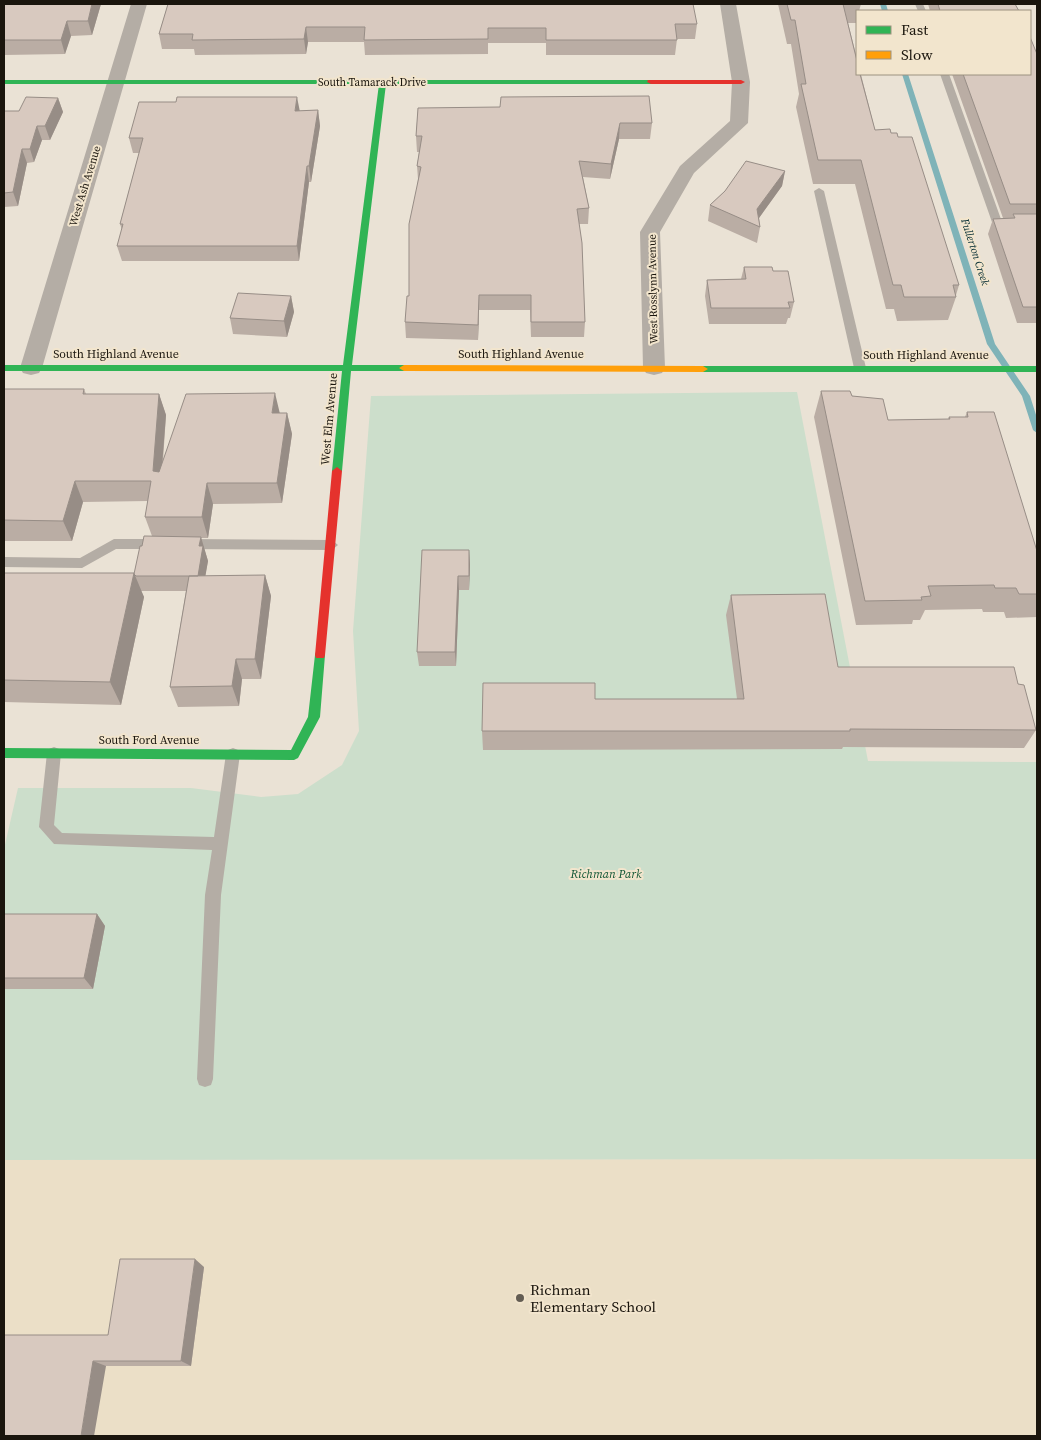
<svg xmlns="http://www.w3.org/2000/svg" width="1041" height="1440" font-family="'Source Serif 4',serif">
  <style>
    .built { fill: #ebdfc7 }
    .green { fill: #ccdecb }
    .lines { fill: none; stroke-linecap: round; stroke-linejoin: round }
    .stream { fill: #7fb3b8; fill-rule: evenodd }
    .lane { fill: #b4ada5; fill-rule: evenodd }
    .street { fill: #b4ada5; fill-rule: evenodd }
    .fast { fill: #30b455; fill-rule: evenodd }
    .slow { fill: #ff9f0a; fill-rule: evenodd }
    .jam { fill: #e5322d; fill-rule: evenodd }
    .wall { fill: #baada4 }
    .shaded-wall { fill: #978d86 }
    .building { fill: #d8c9bf; stroke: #978d86 }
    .poi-dot { fill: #635d53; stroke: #f2e5cd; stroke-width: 2 }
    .labels { text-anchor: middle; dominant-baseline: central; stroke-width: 4; stroke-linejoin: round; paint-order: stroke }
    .far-street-label { font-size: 11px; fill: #1a150d; stroke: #f2e5cd }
    .far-water-label { font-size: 11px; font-style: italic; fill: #0a3137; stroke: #f2e5cd }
    .street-label { font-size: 12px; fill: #1a150d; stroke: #f2e5cd }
    .park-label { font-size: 12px; font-style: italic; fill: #0d5433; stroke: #f2e5cd }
    .near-poi-label { font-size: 15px; fill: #1a150d; stroke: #f2e5cd; text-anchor: start }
  </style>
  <rect width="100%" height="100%" fill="#eae2d5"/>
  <!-- built -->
  <path class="built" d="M1037,1159V1436H4V1160Z"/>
  <!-- green -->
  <path class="green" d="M797,392L868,761L1037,762V1159L4,1160V849L18,788H191L261,797L298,794L342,765L359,731L353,631L371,396Z"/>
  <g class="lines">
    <!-- stream -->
    <path class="stream" d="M880,4H886L888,11H882Z
      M902,74H908L995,344L1030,396L1037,418V433L1033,430L1022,396L987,344Z"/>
    <!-- lane -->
    <path class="lane" d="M915,4H923L926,11H918Z
      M940,74H949L1002,222H1037V228H998L993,225Z
      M819,188L824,191L866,368L860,372L854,368L814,191Z
      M114,539H161L167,544L161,549H116L82,568L4,567V557L80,558Z
      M185,539L332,540L338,545L332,550L185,549L179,544Z
      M54,747L59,749L61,753L54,825L62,833L214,837L226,754L228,750L233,748L238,750L240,754L221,895L213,1079L211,1085L205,1087L199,1085L197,1079L205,895L212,850L54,844L39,827L47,753L49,749Z"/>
    <!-- street -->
    <path class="street" d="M131,4H147L42,368L39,373L31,375L23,373L20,368Z
      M720,4H736L750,82L748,123L694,173L660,232L665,368L662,373L654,375L646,373L643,368L640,232L680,166L730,121L732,82Z"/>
    <!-- fast -->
    <path class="fast" d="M4,80H651L655,82L651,84H386L352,365H404L409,368L404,371H351L342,471L337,475L332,471L342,371H4V365H343L379,84H4Z
      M703,366H1037V372H703L698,369Z
      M320,651L324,652L325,655L320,717L298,758L294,760L4,758V748L291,750L308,717L315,655L316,652Z"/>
    <!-- slow -->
    <path class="slow" d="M404,365L703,366L708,369L703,372L404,371L399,368Z"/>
    <!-- jam -->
    <path class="jam" d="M648,80H741L745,82L741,84H651L647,82Z
      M337,467L342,471L325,655L324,658H316L315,655L332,471Z"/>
  </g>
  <!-- wall -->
  <path class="wall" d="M4,4H101L92,35L71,36L65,54L4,55Z
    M168,4L697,24L695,39H677L675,55H546V43H488V54L365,55L364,42H308L306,54L195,55L194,49H162L159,34Z
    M778,4H861L859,11H857V23H848L875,130L891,133L898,137L959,285L956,295V297L948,320L897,321L894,309H886L855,184H813L796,107L799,94L791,44H787Z
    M928,4H1015L1019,11H930Z
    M1037,54V323H1017L988,234L993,219L1003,218L952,74H1030Z
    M58,98L63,112L50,140H42L34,162L27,163L18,206L4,207V111H19Z
    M418,108L652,123L650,139H619L610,179L583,177L589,208L588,224H579L585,322L584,337H531L530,310H479L478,340L406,338L405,322L409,296L418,179L417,166L419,152H417L416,136Z
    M318,110L320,126L311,182H309L299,261H122L117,246L122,230L120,224L139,153H133L129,138L299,111Z
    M785,171L782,186L759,218L760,227L757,243L708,221L710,205L725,191Z
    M744,267L773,271L794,302L790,318H788L786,324H709L705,296L707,280L741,279Z
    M291,296L294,312L287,337L233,334L230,318Z
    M4,389H84L86,394H159L166,415L163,461L279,413H287L292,434L282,503L213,504L208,538H201L208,561L205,576L265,575L271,596L261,679H242L239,706L178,707L170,687L186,591H141L144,597L121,705L4,702V573L134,574L142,546L152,536L145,517L148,501L83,502L72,541H4Z
    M821,391L852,396L888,420L948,419L949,417H965L967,412L1037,551V617L1006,618L1004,612H983L982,609L925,610L920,620H913L912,624L856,625L814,417Z
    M469,550L470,565L469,590H459L456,666H419L417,652Z
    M731,595L838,667L1018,684L1036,730L1024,748L843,747L842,749L483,750L482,731L595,699H737L726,615Z
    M4,914H97L105,926L93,989H4Z
    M204,1267L191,1366H106L4,1436L108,1335Z"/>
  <!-- shaded-wall -->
  <path class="shaded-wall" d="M92,4H101L92,35L88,21Z
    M67,21L71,36L65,54L61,40Z
    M306,27L308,42L306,54L304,39Z
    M297,97L300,112L295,111Z
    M58,98L63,112L50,140L45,126Z
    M318,110L320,126L311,182L309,166Z
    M620,123L619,139L610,179L611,164Z
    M37,126L42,140L34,162L30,149Z
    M22,149L27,163L18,206L13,192Z
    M307,166L309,182L299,261L297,246Z
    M785,171L782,186L754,225L757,209Z
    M479,295V310L478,340V325Z
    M291,296L294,312L287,337L284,321Z
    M275,393L280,414L272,413Z
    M159,394L166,415L160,491L153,471Z
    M287,413L292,434L282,503L277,483Z
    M75,481L83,502L72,541L63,521Z
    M207,483L213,504L208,538L202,517Z
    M201,537L208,561L203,590L198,576L199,546Z
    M469,550L470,565L469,590Z
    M134,573L144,597L121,705L110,682Z
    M265,575L271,596L261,679L255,659Z
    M458,576L459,590L456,666L455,652Z
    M236,659L242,679L239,706L232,686Z
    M97,914L105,926L93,989L84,978Z
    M195,1259L204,1267L191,1366L181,1361Z
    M93,1361L106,1366L94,1436H81Z"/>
  <!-- building -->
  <path class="building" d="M4,4H92L88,21H67L61,40H4Z
    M168,4H693L697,24H675L677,40H546V28H488V39L364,40L365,27H306L304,39L192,40L193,34H159Z
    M787,4H843L857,61V74H860L875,130L890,129L891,133H897L898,137H912L959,285H953L956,297H904L901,285H893L861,160H818L801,84H806L795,20H791Z
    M938,4H1015L1019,11H940Z
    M1030,37L1037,54V204H1010L963,74H1030Z
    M649,96L652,123H620L611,164L579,161L589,208L577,209L582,243L585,322H531V295H479L478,325L405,322L407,296H409V224L421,167L417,166L422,136H416L418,108L500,107L501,97Z
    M26,97L58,98L45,126H37L30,149H22L13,192L4,193V111H19Z
    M177,97H297L295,111L318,110L309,166H307L297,246H117L123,224H120L143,138H129L139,102H176Z
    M746,161L785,171L757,209L760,227L710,205L725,191Z
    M1013,214H1037V307H1023L993,219L1015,218Z
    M744,267H772L773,271H788L794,302H788L790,308H711L707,280L746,279Z
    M238,293L291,296L284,321L230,318Z
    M4,389H84L83,394H159L153,471L159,472L186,394L275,393L272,413H287L277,483H207L202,517H145L151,481H75L63,521L4,520Z
    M821,391H850L852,396L883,399L888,420L950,419L949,417H968L967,412H994L1037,551V594H1019L1016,588H995L994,585L928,586L931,596L921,597L922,600L865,601Z
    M144,536L201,537L199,546H203L198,576H136L134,574L140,546H142Z
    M422,550H469V576H458L455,652H417Z
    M4,573H134L110,682L4,680Z
    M265,575L255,659H236L232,686L170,687L189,576Z
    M825,594L838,667H1014L1018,684L1024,685L1036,730L850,729V731H482L483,683H595V699H744L731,595Z
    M4,914H97L84,978H4Z
    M120,1259H195L181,1361H93L81,1436H4V1335H108Z"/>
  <!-- markers -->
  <circle class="poi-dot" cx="520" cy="1298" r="5"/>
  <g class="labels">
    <!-- far-street labels -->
    <g class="far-street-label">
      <text x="372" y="82">South Tamarack Drive</text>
      <text transform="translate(85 186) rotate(-73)">West Ash Avenue</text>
      <text transform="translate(653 289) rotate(-91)">West Rosslynn Avenue</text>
    </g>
    <!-- far-water labels -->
    <g class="far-water-label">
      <text transform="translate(975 252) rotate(72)">Fullerton Creek</text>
    </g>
    <!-- street labels -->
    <g class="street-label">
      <text x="116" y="354">South Highland Avenue</text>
      <text x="521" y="354">South Highland Avenue</text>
      <text x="926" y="355">South Highland Avenue</text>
      <text transform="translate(329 419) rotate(-85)">West Elm Avenue</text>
      <text x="149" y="740">South Ford Avenue</text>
    </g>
    <!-- park labels -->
    <g class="park-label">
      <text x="606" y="874">Richman Park</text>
    </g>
    <!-- near-poi labels -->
    <g class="near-poi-label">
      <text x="530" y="1289">Richman<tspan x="530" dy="17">Elementary School</tspan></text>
    </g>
  </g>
  <!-- border -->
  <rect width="1041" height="1440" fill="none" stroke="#1a150d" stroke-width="10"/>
  <!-- legend -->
  <rect x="856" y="10" width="175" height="65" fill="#f2e5cd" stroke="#9c9280"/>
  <rect x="866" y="26" width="25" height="8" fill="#30b455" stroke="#9c9280"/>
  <text x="901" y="35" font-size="15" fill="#1a150d">Fast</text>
  <rect x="866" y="51" width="25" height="8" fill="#ff9f0a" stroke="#9c9280"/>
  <text x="901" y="60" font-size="15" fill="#1a150d">Slow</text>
</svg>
